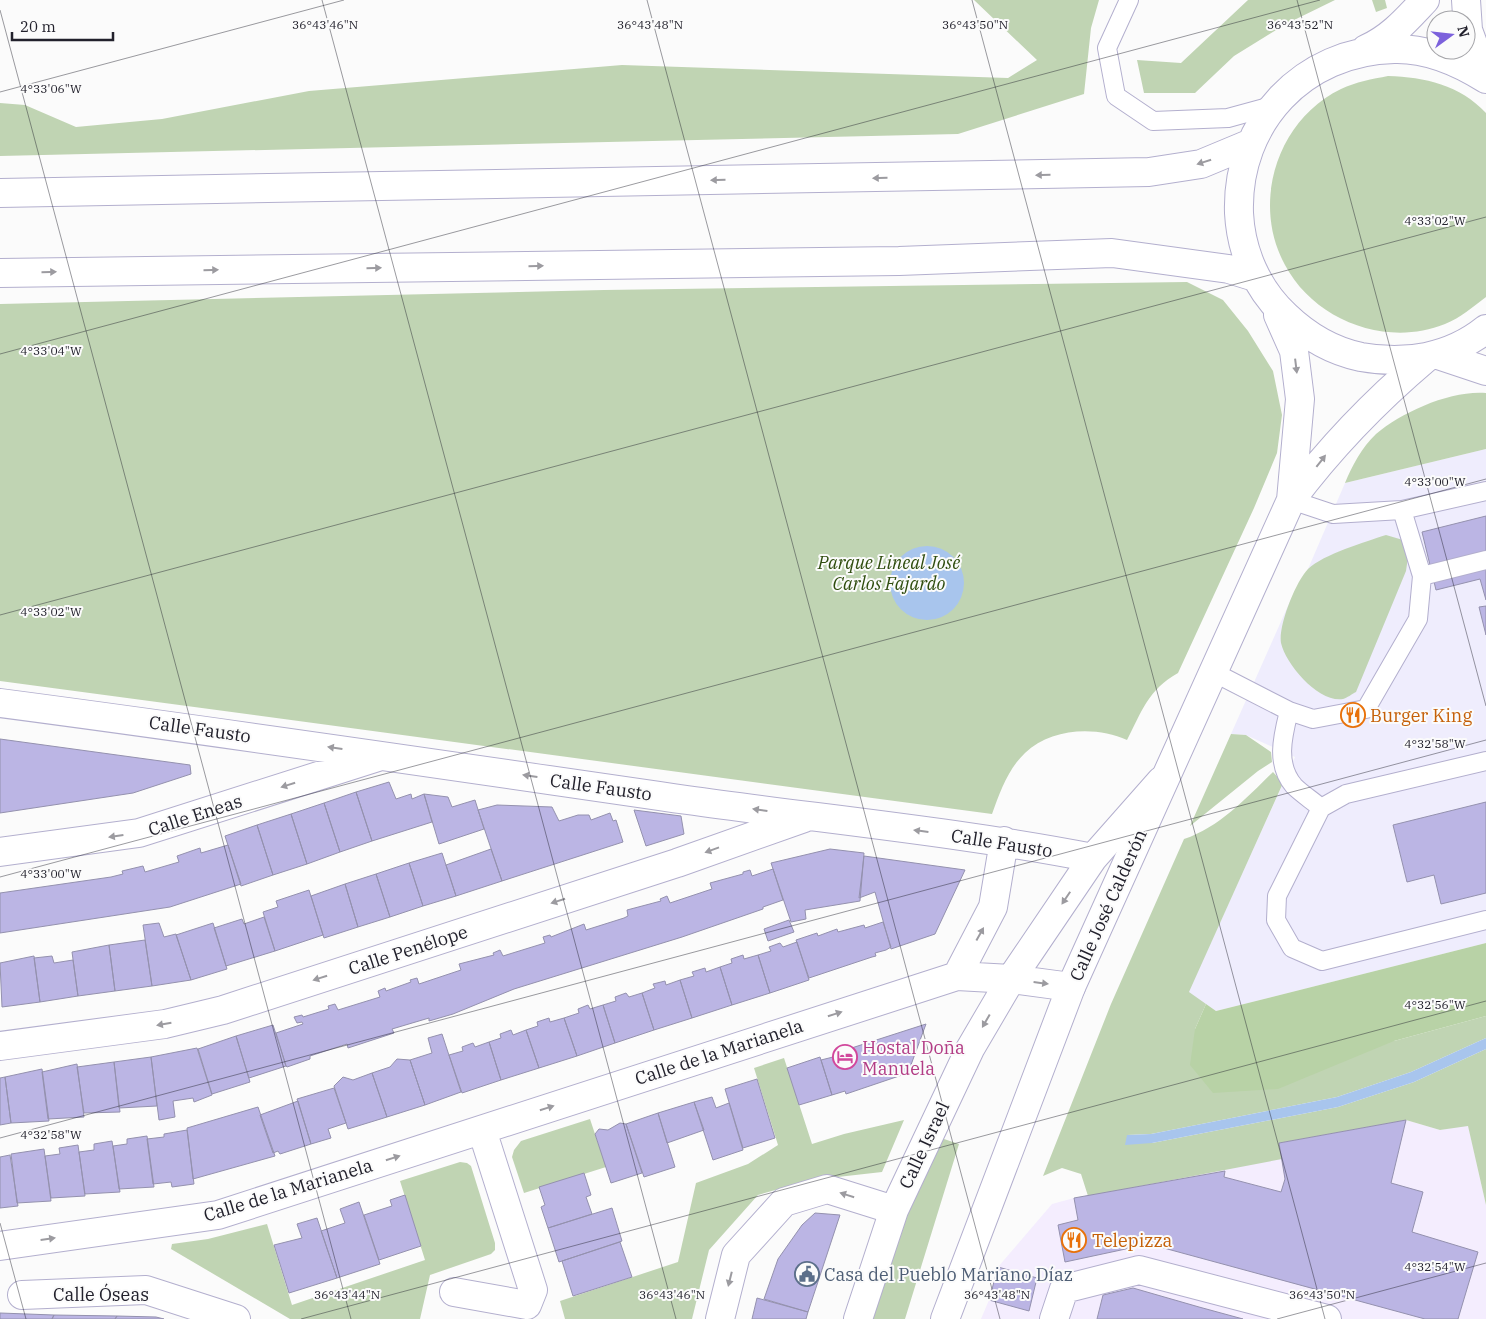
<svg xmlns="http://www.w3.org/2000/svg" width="1486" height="1319" font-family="'IBM Plex Serif',serif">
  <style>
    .built { fill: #efedfd }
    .industrial { fill: #f4edfe }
    .green { fill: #c0d4b3 }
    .forest { fill: #b8d2a6 }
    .water { fill: #a8c5ed }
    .building { fill: #bbb5e4; stroke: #9491ae }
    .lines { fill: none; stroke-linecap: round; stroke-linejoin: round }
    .lane-casing { stroke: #b3afce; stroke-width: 20 }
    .street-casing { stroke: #b3afce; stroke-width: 30 }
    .secondary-casing { stroke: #b3afce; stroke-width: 30 }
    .primary-casing { stroke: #b3afce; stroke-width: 30 }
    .lane { stroke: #fff; stroke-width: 18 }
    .street { stroke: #fff; stroke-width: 28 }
    .secondary { stroke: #fff; stroke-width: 28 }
    .primary { stroke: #fff; stroke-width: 28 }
    .oneway { fill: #9c9ba0 }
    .ticks { fill: none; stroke: #22212c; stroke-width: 1; stroke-opacity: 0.45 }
    .labels { text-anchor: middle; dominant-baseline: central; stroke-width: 4; stroke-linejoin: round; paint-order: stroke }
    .park-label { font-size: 18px; font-style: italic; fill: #2f4d0e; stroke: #fbfbfb }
    .food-label { font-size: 18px; fill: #c56008; stroke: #fbfbfb; text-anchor: start }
    .street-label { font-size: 18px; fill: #22212c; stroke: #fbfbfb }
    .hotel-label { font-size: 18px; fill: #b23c85; stroke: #fbfbfb; text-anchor: start }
    .service-label { font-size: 18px; fill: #4e5e75; stroke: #fbfbfb; text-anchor: start }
    .ticks-label { font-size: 12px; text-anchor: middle; fill: #22212c; stroke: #fbfbfb; stroke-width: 4; stroke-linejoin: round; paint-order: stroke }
  </style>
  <rect width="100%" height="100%" fill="#fbfbfb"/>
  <!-- built -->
  <path class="built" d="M1486,449V943L1216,1011L1188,993L1295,757L1246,735L1231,734L1291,599L1308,569L1345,483Z"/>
  <!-- industrial -->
  <path class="industrial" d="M1406,1120L1440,1130L1468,1125L1486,1205V1319H981L989,1300L998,1267L1052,1204L1074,1198L1282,1158L1279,1143Z"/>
  <!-- green -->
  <path class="green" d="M974,0H1099L1091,28L1084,94L958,134L0,156V103L25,105L76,127L162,119L309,91L622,65L1008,78L1037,60Z
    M1248,0H1335L1286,24L1234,56L1195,93H1144L1137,60L1181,63Z
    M1372,0H1385L1387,8L1376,12Z
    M1388,76C1425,77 1460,85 1486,113V297C1473,307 1460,318 1445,324C1386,348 1314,320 1285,265C1251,203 1277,120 1341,89C1356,82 1372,79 1388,76Z
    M1187,282L1223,300L1248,331L1273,371L1282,415L1277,453L1254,508L1178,673C1148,690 1142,711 1127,740C1096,726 1051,728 1025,753C1008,769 1000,792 992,814L0,681V304L604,290Z
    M1486,393V449L1345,483C1352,466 1362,447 1376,434C1402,412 1451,390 1486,393Z
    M1386,535L1403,540L1408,557L1406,571L1356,692C1352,694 1347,698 1343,699C1319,703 1286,665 1281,643C1278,626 1296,581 1308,569C1324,554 1365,542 1386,535Z
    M1231,734L1246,735L1271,752L1272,762L1258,771L1190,826Z
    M1273,772L1283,783L1189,992L1206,1004L1195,1029L1394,1041L1486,1016V1038L1411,1072L1337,1097L1151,1134L1127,1135L1152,1143L1338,1107L1414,1082L1486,1049V1205L1468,1126L1440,1130L1406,1120L1279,1143L1282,1159L1088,1196L1081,1174L1062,1168L1043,1176L1111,1004L1184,839C1220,827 1246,798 1273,772Z
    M784,1058L812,1144L844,1134L904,1120L882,1172L811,1180L758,1195L709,1250L692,1319H565L560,1301L678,1262L696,1183L748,1164L778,1145L754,1068Z
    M590,1119L606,1167L524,1193L512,1157L514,1150L521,1141Z
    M941,1138L959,1144L905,1319H872L901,1225Z
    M460,1162L467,1163L471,1166L495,1243V1250L491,1254L430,1275L420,1319H290L171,1249L172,1244L208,1239L267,1224L292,1305L425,1260L400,1181Z"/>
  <!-- forest -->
  <path class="forest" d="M1486,943V1016L1394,1041L1278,1089L1213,1093L1190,1065L1195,1029L1206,1004L1216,1011Z"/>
  <!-- water -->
  <path class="water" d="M890 583a37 37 0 1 1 74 0a37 37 0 1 1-74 0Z
    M1486,1038V1049L1414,1082L1338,1107L1152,1143L1125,1145L1127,1135L1151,1134L1337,1097L1411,1072Z"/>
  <!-- building -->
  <path class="building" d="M1486,516V600L1480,579L1436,590L1422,532Z
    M1486,606V635L1479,607Z
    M0,739L190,765L191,774L133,793L0,813Z
    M389,782L396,799L411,794L412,799L424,794L432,822L372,841L356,792Z
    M356,792L372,841L340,852L324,803Z
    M424,794L448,797L452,807L475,800L484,829L439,844Z
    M1486,802V893L1441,904L1434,875L1407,882L1393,825Z
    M324,803L340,852L307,864L291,814Z
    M497,805L552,807L559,821L578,815H589L591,820L610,813L613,821L616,820L623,842L502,881L478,810Z
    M634,810L681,816L684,834L646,846Z
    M291,814L307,864L273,875L257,825Z
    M257,825L273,875L241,886L225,836Z
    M228,845L241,884L170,907L0,933V893L111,877L123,874L122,871L143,866L145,872L179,862L177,856L200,848L201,853Z
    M491,849L502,881L456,896L446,865Z
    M830,849L864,853L860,901L805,910L806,919L791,922L771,863Z
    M442,853L456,896L423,906L409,863Z
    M864,856L965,870L935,934L891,949L875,892L859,898Z
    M409,863L423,906L390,917L376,874Z
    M773,869L783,900L763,907V909L682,937L514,989L453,1014L429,1021V1018L392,1029L394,1033L348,1048L347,1044L310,1056V1059L287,1067L286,1066L276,1033L303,1024L302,1022L297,1023L294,1017L302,1015L303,1017L329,1009L328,1006L335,1004L338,1010L380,997L378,991L385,988L386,991L411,982L410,980L417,978L419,984L461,970L459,964L494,955L493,953L500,950L503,956L545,943L543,937L550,935L551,937L584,924L586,930L624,918L628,916L627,910L661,901L660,899L667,896L670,903L712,889L710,883L743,874V872L750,870L752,876Z
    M376,874L390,917L358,927L345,884Z
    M345,884L358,927L324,938L311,896Z
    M309,890L323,935L275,951L263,912L278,907L276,901Z
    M264,917L275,951L226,966L214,928L242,919L244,924Z
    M789,920L794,932L768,941L764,929Z
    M883,922L891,947L886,950L875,953L876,956L872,957L809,978L796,940L817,933L818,936L837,929L838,932L864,925L865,928Z
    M159,923L164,937L176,934L191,980L152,986L143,925Z
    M213,923L227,969L191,980L176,935Z
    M145,940L152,986L115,991L109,945Z
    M797,942L809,980L770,993L758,955L771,951L769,947L780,943L783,947Z
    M109,945L115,991L78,996L72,952Z
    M743,955L744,959L758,955L770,993L732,1005L720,967L732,963L731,959Z
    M34,956L40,1002L2,1007L0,963Z
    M52,956L54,963L73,960L78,996L40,1002L34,958Z
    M720,967L732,1005L692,1018L680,980L694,976L692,972L705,968L706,972Z
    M680,980L692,1018L654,1030L642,993L655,988L653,984L665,981L666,985Z
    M626,993L629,997L642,993L654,1030L615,1043L603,1005L616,1001L615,997Z
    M588,1005L590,1009L603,1005L615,1043L577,1056L564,1018L579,1013L578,1009Z
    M549,1018L550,1022L564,1018L577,1056L539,1068L526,1030L538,1026L537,1022Z
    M926,1024L908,1073L846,1094L845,1091L832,1095L821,1060L837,1056L836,1053Z
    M273,1025L286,1066L249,1078L236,1036Z
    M511,1030L513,1035L526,1030L539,1068L501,1080L489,1042L501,1038L500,1034Z
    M442,1034L461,1092L425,1105L410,1060L432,1053L428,1038Z
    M236,1036L250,1082L212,1094L198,1049Z
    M489,1042L501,1080L462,1093L449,1055L463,1051L462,1047L473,1043L475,1047Z
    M197,1048L212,1095L194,1102L193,1098L173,1101L175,1117L159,1120L151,1057Z
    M151,1057L157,1106L119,1108L114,1062Z
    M820,1057L832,1095L799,1105L787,1068Z
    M397,1059L410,1060L425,1105L387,1117L372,1073L390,1067Z
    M114,1062L120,1112L84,1113L77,1067Z
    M77,1064L84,1117L48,1119L42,1072Z
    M42,1069L49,1121L11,1123L5,1077Z
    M372,1073L387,1117L348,1129L334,1086L343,1077L353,1080Z
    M5,1077L11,1123L0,1125V1078Z
    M757,1079L775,1138L743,1148L725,1089Z
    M334,1088L346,1123L328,1129L331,1138L311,1144L297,1099Z
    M712,1097L716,1108L729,1103L743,1150L713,1160L694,1102Z
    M298,1101L311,1144L280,1154L278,1151L273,1153L260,1115Z
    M694,1102L704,1130L667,1143L658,1113Z
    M258,1107L275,1156L193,1179L187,1128Z
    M658,1113L675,1167L644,1177L626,1124Z
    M1406,1120L1391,1183L1423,1192L1412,1232L1478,1252L1458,1319H1425L1149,1244L1065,1262L1058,1225L1078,1220L1074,1198L1225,1171L1224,1177L1281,1192L1285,1179L1279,1143Z
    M620,1123L626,1124L642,1173L611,1183L595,1134L599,1129L608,1130Z
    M187,1130L194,1184L172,1187L171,1182L153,1184L147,1139L164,1137V1134Z
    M147,1136L154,1187L119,1189L113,1146L127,1144V1139Z
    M112,1141L120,1192L85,1194L79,1152L94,1150V1144Z
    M78,1145L85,1196L51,1198L45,1156L60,1154L59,1148Z
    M44,1149L51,1201L17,1203L11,1154Z
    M10,1155L18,1206L0,1208V1157Z
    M584,1173L591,1195L586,1197L592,1214L548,1228L541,1207L545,1205L539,1187Z
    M405,1195L421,1246L379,1260L364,1215L392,1206L390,1200Z
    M359,1202L380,1264L337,1278L321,1231L345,1223L340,1209Z
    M612,1208L622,1241L559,1262L548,1228Z
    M815,1213L840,1215L808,1312L764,1299L778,1259L802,1225Z
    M317,1218L337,1278L289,1293L274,1245L302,1238L297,1224Z
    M620,1242L632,1277L573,1296L562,1261Z
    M998,1267L1037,1278L1029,1311L989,1300Z
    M1133,1288L1199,1307L1243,1319H1097L1103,1295Z
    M757,1298L808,1312L806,1319H752Z
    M0,1313L54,1315L52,1319H0Z
    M54,1315L117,1316L115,1319H52Z
    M117,1316L156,1317L164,1319H115Z"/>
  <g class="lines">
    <defs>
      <path id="lane" d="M1129,0L1107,48L1116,96L1153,121L1228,118L1272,106
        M1291,500L1333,514L1402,510L1486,491
        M1402,510L1422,576
        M1213,672L1289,711L1313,719L1366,709L1418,619L1422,576L1486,560
        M1289,711C1283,735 1275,764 1294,786C1302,794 1313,801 1321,808
        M1486,761L1346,794L1321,808L1277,896L1276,920L1292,948L1322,961L1486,920"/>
      <path id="street" d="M0,703C229,733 458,767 687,800C822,819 959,832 1093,858
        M0,852L139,833L378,757
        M957,976L993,907L1004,841
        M0,1046L165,1024L223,1010L677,863L804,818
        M0,1246L218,1215L957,976L1011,979L1071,987
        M454,1292L527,1305L533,1290L482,1130
        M22,1295L146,1290L236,1319
        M720,1319L736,1255L784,1202L827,1189L894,1210
        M858,1319L894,1210L970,1049L1011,979L1093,858L1161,781
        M1054,1319L1064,1289L1139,1270L1327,1319"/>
      <path id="secondary" d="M1438,355L1486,371"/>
      <path id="primary" d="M1466,0L1468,30L1486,79
        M1366,49C1391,38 1407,19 1425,0
        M1486,79C1459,62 1427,48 1394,49C1303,51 1236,122 1239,213C1241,252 1257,289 1286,316C1308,337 1332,351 1361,357C1405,365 1450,358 1486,329
        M0,193L1149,172L1201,164L1249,144
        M0,273L899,261L1112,253L1229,269L1255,277
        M1278,315L1294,351L1300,399L1291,500
        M945,1319L1071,987L1291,500C1332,445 1374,402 1426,358"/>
    </defs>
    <!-- lane casing -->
    <use href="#lane" class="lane-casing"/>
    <!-- street casing -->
    <use href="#street" class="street-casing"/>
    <!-- secondary casing -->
    <use href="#secondary" class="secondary-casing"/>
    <!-- primary casing -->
    <use href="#primary" class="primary-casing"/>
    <!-- lane -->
    <use href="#lane" class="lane"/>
    <!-- street -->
    <use href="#street" class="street"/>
    <!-- secondary -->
    <use href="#secondary" class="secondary"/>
    <!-- primary -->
    <use href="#primary" class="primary"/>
  </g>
  <!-- one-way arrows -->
  <defs><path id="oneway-solid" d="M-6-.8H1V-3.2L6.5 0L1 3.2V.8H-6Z" transform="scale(1.25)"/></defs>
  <g class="oneway">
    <use href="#oneway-solid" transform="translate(1204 162) rotate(162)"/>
    <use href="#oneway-solid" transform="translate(1043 175) rotate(179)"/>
    <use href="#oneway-solid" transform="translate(880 178) rotate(179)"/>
    <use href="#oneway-solid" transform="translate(718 180) rotate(179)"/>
    <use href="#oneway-solid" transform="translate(536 266) rotate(-1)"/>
    <use href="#oneway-solid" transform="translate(374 268) rotate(-1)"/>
    <use href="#oneway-solid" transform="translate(211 270) rotate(-1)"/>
    <use href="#oneway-solid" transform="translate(49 272) rotate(-1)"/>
    <use href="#oneway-solid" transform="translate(1296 366) rotate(83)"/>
    <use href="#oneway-solid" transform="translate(1321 461) rotate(-52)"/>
    <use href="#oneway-solid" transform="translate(335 748) rotate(-172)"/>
    <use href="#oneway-solid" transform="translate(530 776) rotate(-172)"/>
    <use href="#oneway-solid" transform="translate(288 785) rotate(163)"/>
    <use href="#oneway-solid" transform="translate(760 810) rotate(-172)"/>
    <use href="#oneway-solid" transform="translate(921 831) rotate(-173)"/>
    <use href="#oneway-solid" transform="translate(116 836) rotate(172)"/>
    <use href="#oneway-solid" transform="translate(712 850) rotate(160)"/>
    <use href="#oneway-solid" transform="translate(1066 898) rotate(124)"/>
    <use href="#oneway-solid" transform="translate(558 901) rotate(162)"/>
    <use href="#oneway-solid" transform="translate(980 934) rotate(-61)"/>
    <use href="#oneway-solid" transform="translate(320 978) rotate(162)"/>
    <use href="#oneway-solid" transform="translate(1041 983) rotate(7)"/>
    <use href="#oneway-solid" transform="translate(835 1014) rotate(-18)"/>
    <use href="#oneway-solid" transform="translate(986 1021) rotate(120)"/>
    <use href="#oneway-solid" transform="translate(164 1024) rotate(170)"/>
    <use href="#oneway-solid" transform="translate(547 1108) rotate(-18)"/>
    <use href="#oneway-solid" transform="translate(393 1158) rotate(-18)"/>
    <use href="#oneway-solid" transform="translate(847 1195) rotate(-163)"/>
    <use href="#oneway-solid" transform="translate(48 1239) rotate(-8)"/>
    <use href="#oneway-solid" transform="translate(730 1279) rotate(104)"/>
  </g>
  <!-- ticks -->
  <path class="ticks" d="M322,0L676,1319M647,0L1000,1319M972,0L1325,1319M1297,0L1486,706M0,10L351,1319M0,92L344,0M0,354L1320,0M0,615L1486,217M0,877L1486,479M0,1138L1486,740M0,1223L26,1319M301,1319L1486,1001M1277,1319L1486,1263"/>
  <!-- icons -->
  <defs>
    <symbol id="restaurant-ring" viewBox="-11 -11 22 22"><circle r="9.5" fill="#fbfbfb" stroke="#e8710a" stroke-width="1.5"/><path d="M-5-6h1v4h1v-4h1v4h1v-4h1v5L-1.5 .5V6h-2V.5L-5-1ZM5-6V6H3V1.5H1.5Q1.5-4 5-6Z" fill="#e8710a"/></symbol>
    <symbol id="hotel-ring" viewBox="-11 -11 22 22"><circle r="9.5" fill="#fbfbfb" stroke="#d1479c" stroke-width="1.5"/><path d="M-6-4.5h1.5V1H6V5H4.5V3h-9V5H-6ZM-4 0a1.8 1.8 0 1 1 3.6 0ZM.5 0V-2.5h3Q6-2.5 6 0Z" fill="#d1479c"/></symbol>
    <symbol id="civic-ring" viewBox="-11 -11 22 22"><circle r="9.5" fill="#fbfbfb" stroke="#5c6f8a" stroke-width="1.5"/><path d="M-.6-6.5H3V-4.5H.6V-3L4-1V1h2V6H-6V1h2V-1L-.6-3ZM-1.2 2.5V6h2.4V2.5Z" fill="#5c6f8a"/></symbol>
  </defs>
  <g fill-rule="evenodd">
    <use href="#restaurant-ring" x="1339" y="701" width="28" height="28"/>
    <use href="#hotel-ring" x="831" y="1043" width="28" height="28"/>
    <use href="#restaurant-ring" x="1060" y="1226" width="28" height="28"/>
    <use href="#civic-ring" x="793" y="1260" width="28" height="28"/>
  </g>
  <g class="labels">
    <!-- park labels -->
    <g class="park-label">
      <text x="889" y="562">Parque Lineal José<tspan x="889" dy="21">Carlos Fajardo</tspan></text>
    </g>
    <!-- food labels -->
    <g class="food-label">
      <text x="1370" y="715">Burger King</text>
      <text x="1092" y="1240">Telepizza</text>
    </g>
    <!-- street labels -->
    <g class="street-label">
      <text transform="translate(200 729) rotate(8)">Calle Fausto</text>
      <text transform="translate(601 787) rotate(8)">Calle Fausto</text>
      <text transform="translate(195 815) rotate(-18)">Calle Eneas</text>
      <text transform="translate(1002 843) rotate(9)">Calle Fausto</text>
      <text transform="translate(1108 905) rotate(-66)">Calle José Calderón</text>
      <text transform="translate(408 950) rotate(-18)">Calle Penélope</text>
      <text transform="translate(719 1052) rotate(-18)">Calle de la Marianela</text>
      <text transform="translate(924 1145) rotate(-65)">Calle Israel</text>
      <text transform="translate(288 1190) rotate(-17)">Calle de la Marianela</text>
      <text x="101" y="1294">Calle Óseas</text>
    </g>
    <!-- hotel labels -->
    <g class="hotel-label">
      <text x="862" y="1047">Hostal Doña<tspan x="862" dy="21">Manuela</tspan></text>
    </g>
    <!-- service labels -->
    <g class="service-label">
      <text x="824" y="1274">Casa del Pueblo Mariano Díaz</text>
    </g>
  </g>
  <g class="ticks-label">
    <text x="975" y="29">36°43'50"N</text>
    <text x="1300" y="29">36°43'52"N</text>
    <text x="325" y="29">36°43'46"N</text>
    <text x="650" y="29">36°43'48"N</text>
    <text x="51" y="93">4°33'06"W</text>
    <text x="1435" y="225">4°33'02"W</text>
    <text x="51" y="355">4°33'04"W</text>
    <text x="1435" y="486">4°33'00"W</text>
    <text x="51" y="616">4°33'02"W</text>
    <text x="1435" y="748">4°32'58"W</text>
    <text x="51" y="878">4°33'00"W</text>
    <text x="1435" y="1009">4°32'56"W</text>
    <text x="51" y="1139">4°32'58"W</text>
    <text x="1435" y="1271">4°32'54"W</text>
    <text x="347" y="1299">36°43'44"N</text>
    <text x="672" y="1299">36°43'46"N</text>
    <text x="997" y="1299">36°43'48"N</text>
    <text x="1322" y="1299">36°43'50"N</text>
  </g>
  <!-- north arrow -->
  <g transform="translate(1451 35) rotate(75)"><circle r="24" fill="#fbfbfb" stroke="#a4a4a8"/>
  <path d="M0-4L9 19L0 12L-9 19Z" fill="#7c61dc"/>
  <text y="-8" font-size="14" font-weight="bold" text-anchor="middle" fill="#22212c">N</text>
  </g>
  <!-- scale -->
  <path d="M12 32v8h101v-8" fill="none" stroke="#22212c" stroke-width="2.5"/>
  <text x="20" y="32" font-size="15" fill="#22212c" stroke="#fbfbfb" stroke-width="4" paint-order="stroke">20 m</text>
</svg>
